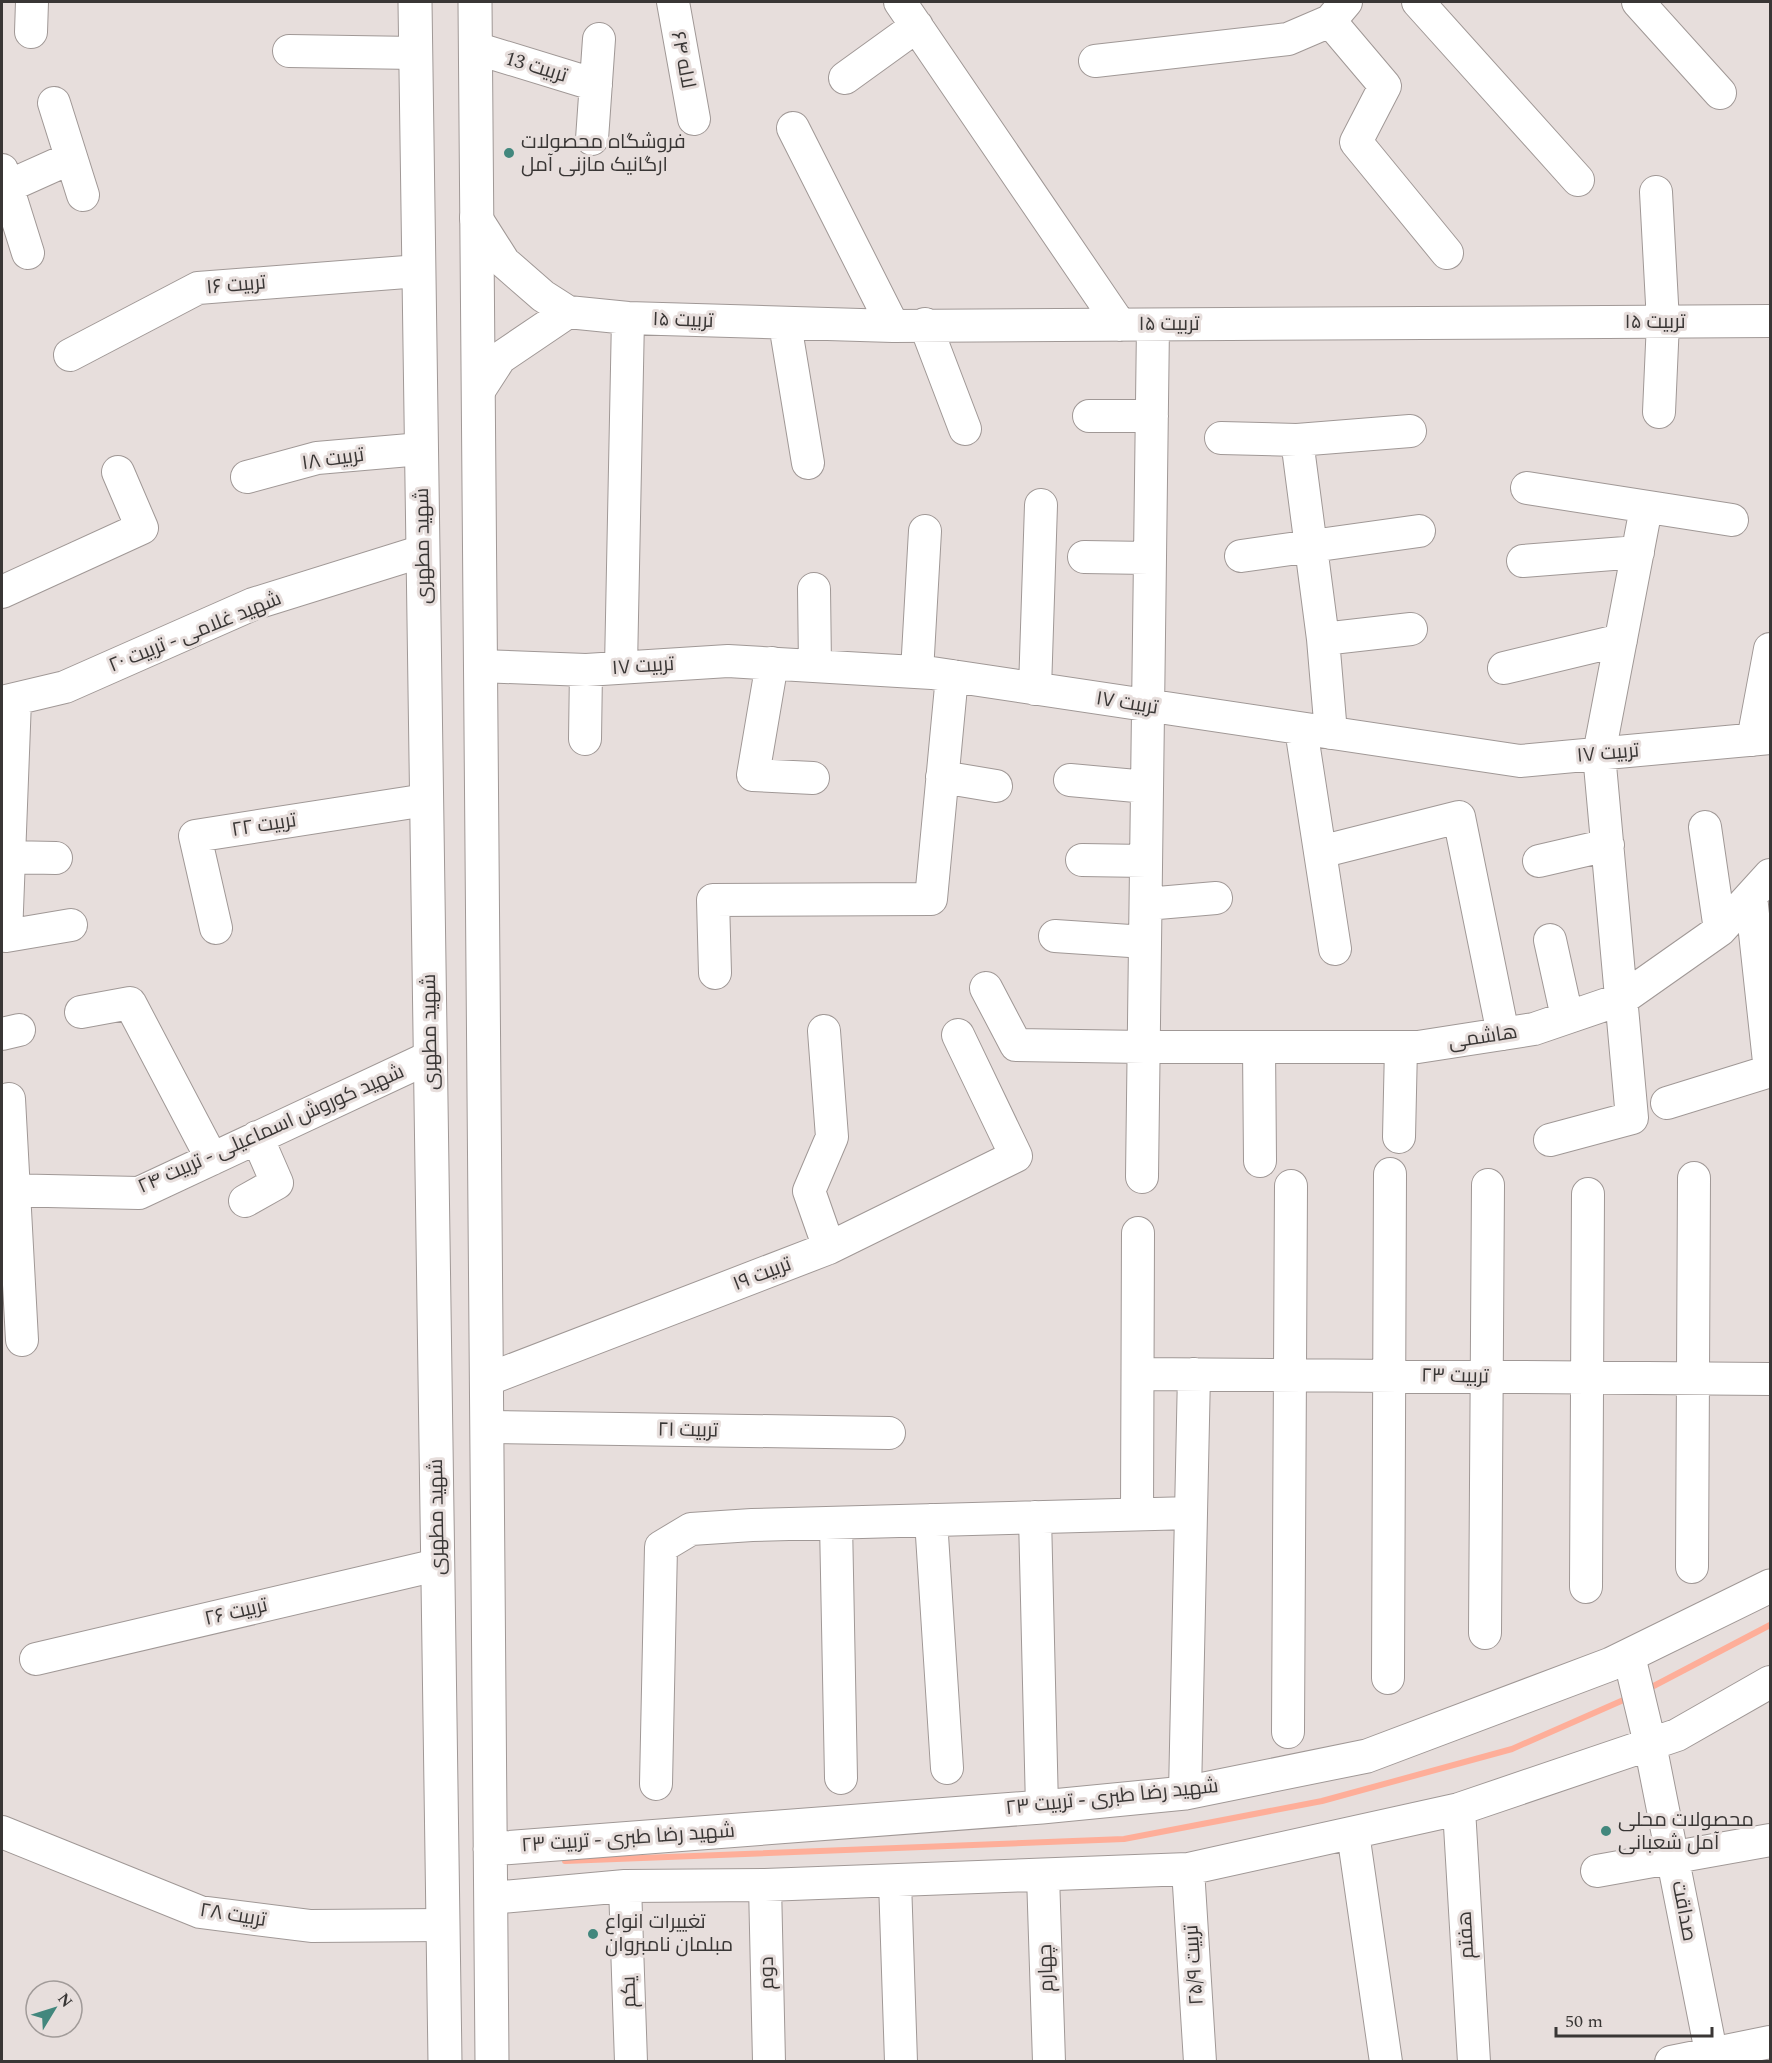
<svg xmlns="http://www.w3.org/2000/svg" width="1772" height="2063" font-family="Spectral,Cairo,serif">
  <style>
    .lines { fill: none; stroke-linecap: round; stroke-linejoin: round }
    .stream { stroke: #feae99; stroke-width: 6 }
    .minor-casing { stroke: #a09896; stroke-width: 34 }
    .major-casing { stroke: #a09896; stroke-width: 35 }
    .minor { stroke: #fff; stroke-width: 32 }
    .major { stroke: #fff; stroke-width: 33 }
    .poi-dot { fill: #42877d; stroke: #e7dedc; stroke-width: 2 }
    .labels { text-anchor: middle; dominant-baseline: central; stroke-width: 6; stroke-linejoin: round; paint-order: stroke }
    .street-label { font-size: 20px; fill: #393635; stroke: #e7dedc }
    .poi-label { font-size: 20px; fill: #393635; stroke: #e7dedc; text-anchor: start }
  </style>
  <rect width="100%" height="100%" fill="#e7dedc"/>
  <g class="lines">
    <!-- stream -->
    <path class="stream" d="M1646,1690L1770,1625
      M565,1861L1124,1839L1322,1801L1512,1749L1628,1698"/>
    <defs>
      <path id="minor" d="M673,2L694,119
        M900,2L1120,325
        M1346,2L1330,21L1385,86L1356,142L1447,253
        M1418,2L1578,180
        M1638,2L1720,93
        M31,32L32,2
        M475,48L596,85
        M289,51L415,53
        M1095,61L1288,39L1330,21
        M845,78L917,26
        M54,103L83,195
        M793,128L893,326
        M592,139L599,39
        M2,170L28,253
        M2,189L71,158
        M1656,192L1663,322L1659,412
        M476,218L504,262L543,296L568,312L628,318L893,326L1770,321
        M785,324L808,463
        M925,324L965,429
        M70,355L198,288L419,271
        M478,392L500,358L568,312
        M1089,416H1152
        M1221,438L1297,440L1410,431
        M1297,440L1323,639L1331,733
        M247,477L317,458L421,449
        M1527,488L1732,520
        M1241,556L1419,531
        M1084,557L1149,558
        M1523,561L1638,552
        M814,589L815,666
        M2,592L142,528L118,472
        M1323,639L1411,629
        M772,663L753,775L813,778
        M480,666L586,670L728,661L932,673L1520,761L1770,738
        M621,667L628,318
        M1504,668L1621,640
        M917,672L925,531
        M1035,689L1041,505
        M15,700L6,936L71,925
        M2,702L65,687L253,604L423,551
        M1301,729L1335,949
        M585,739L586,670
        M1753,740L1770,649
        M942,777L996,786
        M1070,780L1147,787
        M1705,827L1720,930
        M1320,852L1459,817L1503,1034
        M7,857L56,858
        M1082,860L1146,861
        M1539,861L1608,845
        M1751,896L1770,1071
        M1146,904L1216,898
        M216,928L195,836L426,800
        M1055,936L1145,942
        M1550,940L1567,1017
        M715,973L713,900L931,899L952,676
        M986,988L1016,1045L1144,1047H1418L1534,1029L1622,999L1720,930L1770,875
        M81,1012L130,1003L212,1159
        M2,1034L19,1030
        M1259,1047L1260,1161
        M9,1099L22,1340
        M1667,1103L1770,1071
        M1399,1137L1401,1047
        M1550,1140L1632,1118L1599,754L1646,508
        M1142,1177L1153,325
        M2,1190L139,1193L430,1057
        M245,1201L277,1183L257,1137
        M829,1248L1016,1156L958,1035
        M1139,1374L1770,1379
        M486,1380L829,1248L809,1191L832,1137L824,1031
        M487,1427L889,1433
        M1137,1514L1138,1233
        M1035,1517L1042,1807
        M931,1520L947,1768
        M836,1523L841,1778
        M1692,1567L1694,1178
        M1586,1587L1588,1194
        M1485,1633L1488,1185
        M1629,1656L1650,1744L1713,2062
        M36,1659L437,1565
        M1388,1678L1390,1174
        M1288,1732L1291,1186
        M656,1784L661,1547L691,1529L752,1525L1191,1513
        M1185,1793L1194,1374
        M1459,1809L1474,2062
        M2,1832L200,1912L311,1926L443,1925
        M1353,1833L1386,2062
        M1188,1869L1200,2062
        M1597,1871L1770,1840
        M1043,1875L1049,2062
        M895,1881L901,2062
        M765,1885L769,2062
        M625,1886L631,2062
        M491,1898L625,1886L765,1885L1188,1869L1459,1809L1677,1735L1770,1682
        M1671,2062L1770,2042"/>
      <path id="major" d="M415,2L445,2062
        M475,2L492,2062
        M490,1849L1042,1807L1185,1793L1367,1756L1611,1664L1770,1586"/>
    </defs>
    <!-- minor casing -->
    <use href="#minor" class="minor-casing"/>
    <!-- major casing -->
    <use href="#major" class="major-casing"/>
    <!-- minor -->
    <use href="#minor" class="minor"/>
    <!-- major -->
    <use href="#major" class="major"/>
  </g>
  <!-- markers -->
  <g class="poi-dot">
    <circle cx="509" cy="153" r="6"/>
    <circle cx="1606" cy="1831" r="6"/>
    <circle cx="593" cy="1934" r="6"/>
  </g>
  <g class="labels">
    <!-- street labels -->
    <g class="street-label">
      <text transform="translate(683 60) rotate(79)">لاله ۶۴</text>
      <text transform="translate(536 67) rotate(17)">تربیت 13</text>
      <text transform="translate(236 285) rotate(-5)">تربیت ۱۶</text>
      <text transform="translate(683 320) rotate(2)">تربیت ۱۵</text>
      <text x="1655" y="322">تربیت ۱۵</text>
      <text x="1169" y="324">تربیت ۱۵</text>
      <text transform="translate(333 459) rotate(-8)">تربیت ۱۸</text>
      <text transform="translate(423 546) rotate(-91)">شهید مطهری</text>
      <text transform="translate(195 632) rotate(-22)">شهید غلامی - تربیت ۲۰</text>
      <text transform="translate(643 666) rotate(-4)">تربیت ۱۷</text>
      <text transform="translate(1127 703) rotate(9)">تربیت ۱۷</text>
      <text transform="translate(1608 753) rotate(-5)">تربیت ۱۷</text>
      <text transform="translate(264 825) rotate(-9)">تربیت ۲۲</text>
      <text transform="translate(430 1032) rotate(-91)">شهید مطهری</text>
      <text transform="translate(1483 1037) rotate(-9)">هاشمی</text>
      <text transform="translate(271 1129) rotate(-24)">شهید کوروش اسماعیلی - تربیت ۲۴</text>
      <text transform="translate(762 1274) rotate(-21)">تربیت ۱۹</text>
      <text transform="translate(1455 1376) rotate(1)">تربیت ۲۳</text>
      <text transform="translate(688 1430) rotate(1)">تربیت ۲۱</text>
      <text transform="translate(437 1517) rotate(-91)">شهید مطهری</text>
      <text transform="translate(236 1612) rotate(-13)">تربیت ۲۶</text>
      <text transform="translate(1112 1797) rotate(-6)">شهید رضا طبری - تربیت ۲۳</text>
      <text transform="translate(628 1838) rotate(-4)">شهید رضا طبری - تربیت ۲۳</text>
      <text transform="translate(1684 1911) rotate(79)">صداقت</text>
      <text transform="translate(233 1915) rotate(9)">تربیت ۲۸</text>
      <text transform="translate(1466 1935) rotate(-93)">هفتم</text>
      <text transform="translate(1194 1965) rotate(-94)">تربیت ۲۵/۹</text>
      <text transform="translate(1046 1968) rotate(-92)">چهارم</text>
      <text transform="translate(767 1973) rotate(-91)">دوم</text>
      <text transform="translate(629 1992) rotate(-92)">یکم</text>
    </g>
    <!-- poi labels -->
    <g class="poi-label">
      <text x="521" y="142">فروشگاه محصولات<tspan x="521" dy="23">ارگانیک مازنی آمل</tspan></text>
      <text x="1618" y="1820">محصولات محلی<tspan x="1618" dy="23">آمل شعبانی</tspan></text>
      <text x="605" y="1922">تغییرات انواع<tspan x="605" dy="23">مبلمان نامبروان</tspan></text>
    </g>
  </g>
  <!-- border -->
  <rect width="1772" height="2063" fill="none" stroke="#393635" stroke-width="6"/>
  <!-- north arrow -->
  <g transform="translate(54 2009) rotate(52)"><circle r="28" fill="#e7dedc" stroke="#a19b99" stroke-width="1.5"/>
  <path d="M0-4.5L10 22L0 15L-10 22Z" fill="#42877d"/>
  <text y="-9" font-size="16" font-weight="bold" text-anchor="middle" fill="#393635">N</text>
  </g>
  <!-- scale -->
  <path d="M1556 2027v9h156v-9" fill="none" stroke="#393635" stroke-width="3"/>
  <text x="1565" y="2027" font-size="18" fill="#393635" stroke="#e7dedc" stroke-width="4.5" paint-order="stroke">50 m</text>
</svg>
